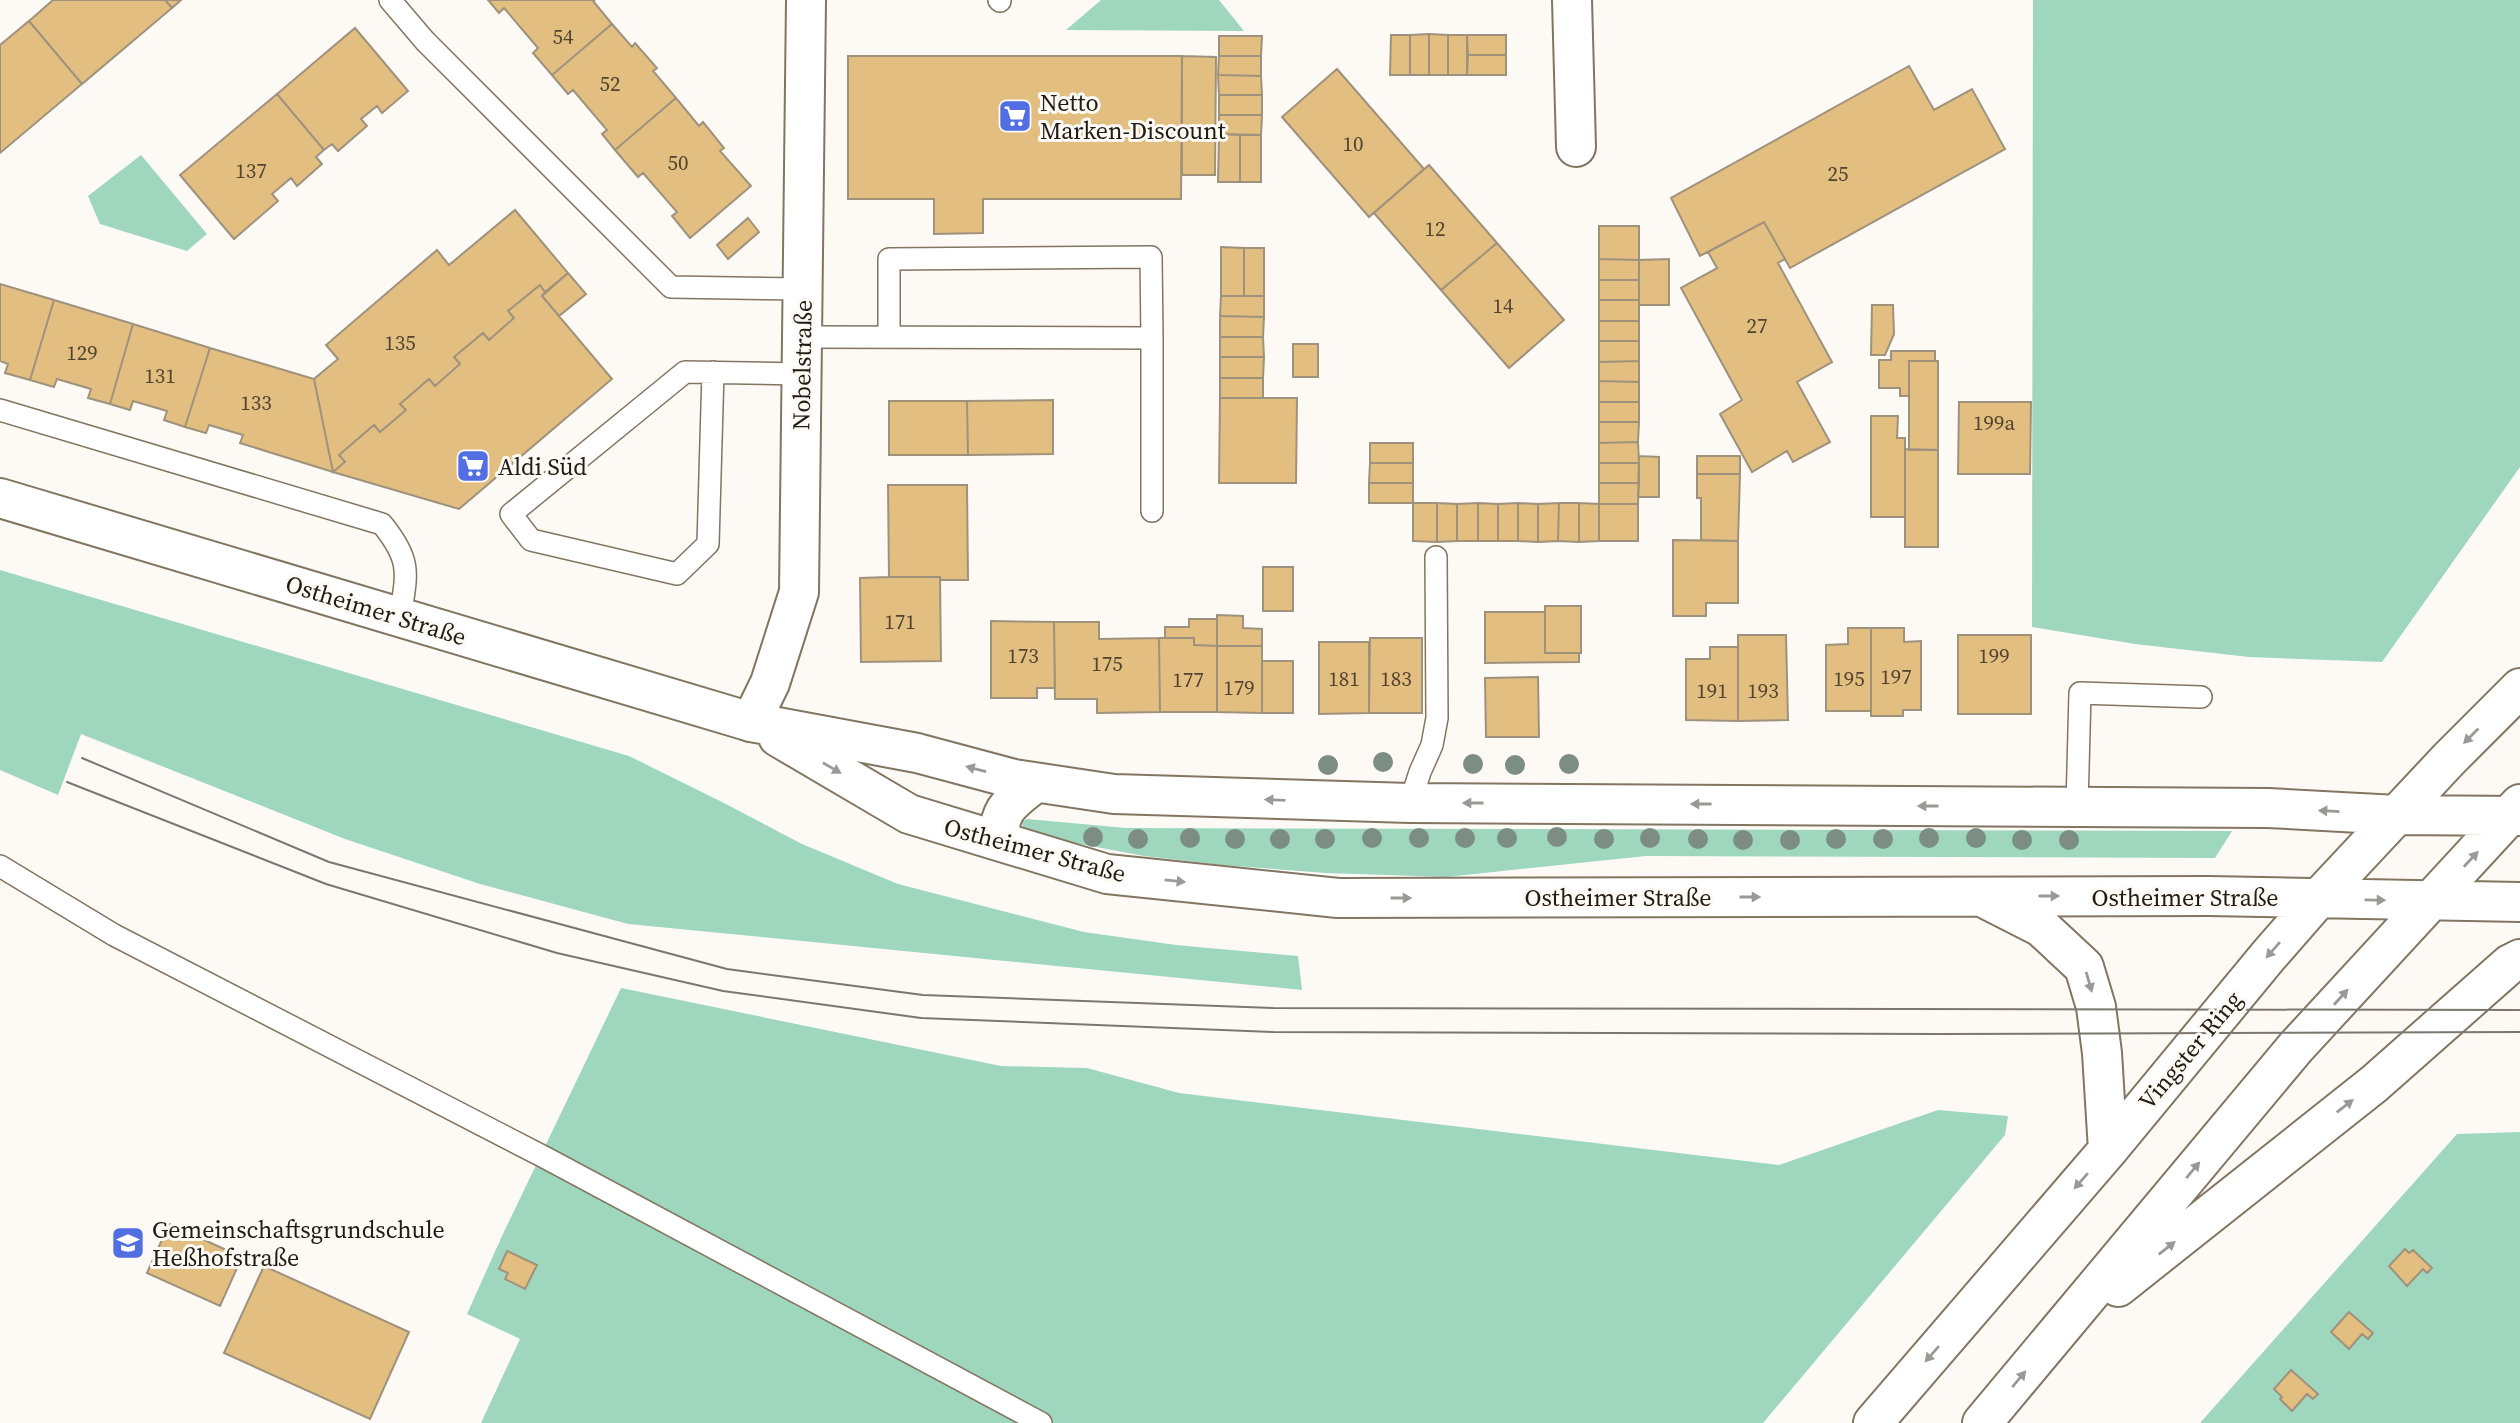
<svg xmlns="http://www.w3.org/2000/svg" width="2520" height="1423" font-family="'Source Serif 4',serif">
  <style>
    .green { fill: #9ed7bd }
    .building { fill: #e3be81; stroke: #9f927d; stroke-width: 2 }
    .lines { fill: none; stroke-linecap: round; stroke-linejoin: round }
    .service-casing { stroke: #827561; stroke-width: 24 }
    .minor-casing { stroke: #827561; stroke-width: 42 }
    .secondary-casing { stroke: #827561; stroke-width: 42 }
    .service { stroke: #fff; stroke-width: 21 }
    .minor { stroke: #fff; stroke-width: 38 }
    .secondary { stroke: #fff; stroke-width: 38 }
    .tram { stroke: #7b776f; stroke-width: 2 }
    .tree { fill: #7c8e84 }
    .oneway { fill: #9b9995 }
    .labels { text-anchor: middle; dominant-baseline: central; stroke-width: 6; stroke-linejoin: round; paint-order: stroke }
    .number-label { font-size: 21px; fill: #52442e }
    .poi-label { font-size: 24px; fill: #211c13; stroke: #fdfaf5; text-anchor: start }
    .street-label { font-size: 24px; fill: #211c13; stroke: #fdfaf5 }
  </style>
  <rect width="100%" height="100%" fill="#fdfaf5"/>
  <!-- green -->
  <path class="green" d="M1101,0H1219L1244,31L1066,30Z
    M2033,0H2520V467L2382,662L2249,657L2135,644L2032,627Z
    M141,155L207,234L187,251L100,224L88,196Z
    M0,570L629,756L722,802L802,844L898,884L1084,932L1176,945L1298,956L1302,990L628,924L480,884L345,839L81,734L58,795L0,770Z
    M1027,819L1126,828L2232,831L2215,858L1646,856L1446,877L1326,873L1222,865L1144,856L1048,838L1023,828L1022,822Z
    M621,988L1001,1066L1087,1068L1179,1093L1779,1165L1938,1110L2008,1116L2005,1135L1763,1423H481L520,1339L467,1314L502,1236Z
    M2520,1132V1423H2200L2457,1134Z"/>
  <!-- building -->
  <path class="building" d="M53,0H165L172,8L82,84L29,21Z
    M165,0H181L172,8Z
    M488,0H595L593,1L612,24L552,75L533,53L538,48L504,8L499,13Z
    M29,21L82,84L0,153V45Z
    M612,24L632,47L635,43L657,68L653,71L676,98L615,150L602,134L607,130L573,90L568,94L552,75Z
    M355,28L408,91L382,113L377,106L361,119L367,126L338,151L332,144L324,150L277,94Z
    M1429,34V75H1410V35Z
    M1429,34L1448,35V75H1429Z
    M1391,35H1410V75H1390Z
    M1448,35H1467V75H1448Z
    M1467,35H1506V55H1468Z
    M1219,36H1262L1261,56H1219Z
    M1468,55H1506V75H1467Z
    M848,56H1182L1181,199H983V233L934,234V199H848Z
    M1182,56L1216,57L1215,175H1182Z
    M1219,56H1261V76L1218,75Z
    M1909,66L1934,110L1972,89L2005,149L1790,268L1764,222L1700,256L1671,198Z
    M1337,69L1424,169L1369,217L1282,117Z
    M1218,75L1261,76L1262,95H1219Z
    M277,94L324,150L316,157L322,164L297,186L291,178L272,194L278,201L234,239L180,175Z
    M1219,95H1262V115H1219Z
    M676,98L699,126L703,122L724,148L720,151L751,186L690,238L672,216L677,212L643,173L638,177L615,150Z
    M1219,115H1262L1261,135L1219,134Z
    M1219,134L1240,135V182H1218Z
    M1240,135H1261V182H1240Z
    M1429,165L1497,243L1441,290L1374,213Z
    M515,210L568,273L545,292L540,285L508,311L514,318L489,340L483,333L454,357L460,364L435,386L429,379L400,404L406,410L380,432L374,425L339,455L345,462L333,472L314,379L338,359L326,345L437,250L449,265Z
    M748,218L759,232L728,259L717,245Z
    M1764,222L1785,259L1778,263L1832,362L1797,382L1830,442L1793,462L1787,451L1752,472L1720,414L1742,400L1681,288L1717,268L1708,252Z
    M1599,226H1639V260L1599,259Z
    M1497,243L1564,320L1509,368L1441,290Z
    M1221,247L1244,248V296H1221Z
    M1244,248H1264V296H1244Z
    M1599,259L1639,260V280H1599Z
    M1669,259V305H1639V260Z
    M568,273L586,294L559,316L542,296Z
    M1599,280H1639V300H1599Z
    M0,284L54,300L30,380L5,373L8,364L0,361Z
    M540,285L545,292L542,296L612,379L459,509L333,472L345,462L339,455L374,425L380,432L406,410L400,404L429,379L435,386L460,364L454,357L483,333L489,340L514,318L508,311Z
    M1221,296H1264V317L1220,316Z
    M54,300L133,324L110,404L88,398L91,389L57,379L54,387L30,380Z
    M1599,300H1639V321H1599Z
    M1872,305H1893L1894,334L1885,355H1871Z
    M1220,316L1264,317L1263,337H1220Z
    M1599,321H1639V341H1599Z
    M133,324L210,348L185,427L164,420L167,411L133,401L130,410L110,404Z
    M1220,337H1263L1264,357H1220Z
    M1599,341H1639V361L1599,362Z
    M1293,344H1318V377H1293Z
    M210,348L314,379L333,472L240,443L243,435L209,425L206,433L185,427Z
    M1891,351H1935V361H1909V396H1900V388H1879V360H1891Z
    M1220,357H1264L1263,378H1220Z
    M1639,361V382L1599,381V362Z
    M1909,361H1938V450H1909Z
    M1220,378H1263V398H1220Z
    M1599,381L1639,382V402H1599Z
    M1220,398H1297L1296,483H1219Z
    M1053,400V454L968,455L967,401Z
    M889,401H967L968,455H889Z
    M1599,402H1639V422H1599Z
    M1959,402H2031L2030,474H1958Z
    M1871,416H1898L1897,438H1905V517H1871Z
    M1599,422H1639L1638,442L1599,443Z
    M1638,442L1639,463H1599V443Z
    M1370,443H1413V463H1370Z
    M1905,449L1938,450V547H1905Z
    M1639,456L1659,457V497H1638Z
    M1697,456H1740V474H1697Z
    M1370,463H1413V483H1369Z
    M1599,463H1639V483H1599Z
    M1697,474H1740L1738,541L1701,540V498H1697Z
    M1369,483H1413V503H1369Z
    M1599,483H1639L1638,504H1599Z
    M888,485H967L968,580H940V577H889Z
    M1413,503H1437V542L1413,541Z
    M1437,503L1457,504V541L1437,542Z
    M1478,503V541H1457V504Z
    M1478,503L1498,504V541H1478Z
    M1518,503V541H1498V504Z
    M1518,503L1538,504V542L1518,541Z
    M1559,503L1558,541L1538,542V504Z
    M1559,503H1579V542L1558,541Z
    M1579,503L1599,504V541L1579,542Z
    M1599,504H1638V541H1599Z
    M1673,540L1738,541V603H1706V616H1673Z
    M1263,567H1293V611H1263Z
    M889,577H940L941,661L861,662L860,578Z
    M1545,606H1581V653H1545Z
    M1485,612H1545V653H1579V662L1485,663Z
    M1217,615L1243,616V628L1262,629V646H1217Z
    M1189,619H1217V646L1194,645V638H1165V627H1189Z
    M991,621L1054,622L1055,688H1037V698H991Z
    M1054,622H1099V639L1159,638L1160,712L1097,713V699H1055Z
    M1848,628H1871V711H1826V645L1848,644Z
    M1871,628H1904V642L1921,641V710H1903V716H1871Z
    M1738,635H1786L1788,720L1738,721Z
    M1958,635H2031V714H1958Z
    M1159,638H1194V645L1217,646V712H1160Z
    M1370,638H1422V713H1369Z
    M1319,642H1369V713L1319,714Z
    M1217,646H1262V713L1217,712Z
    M1710,647H1738V721L1686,720V659H1710Z
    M1262,661H1293V713H1262Z
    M1538,677L1539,737H1486L1485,678Z
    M169,1224L242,1257L220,1306L147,1273Z
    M2405,1249L2409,1253L2413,1250L2432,1268L2427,1273L2423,1269L2407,1286L2389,1266Z
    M507,1251L537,1265L525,1289L505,1279L508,1273L499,1269Z
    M264,1266L409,1332L370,1419L224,1353Z
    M2349,1312L2373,1333L2368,1339L2362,1334L2349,1349L2331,1332Z
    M2291,1370L2318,1394L2313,1399L2307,1394L2292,1411L2280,1399L2282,1397L2274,1389Z"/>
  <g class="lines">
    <defs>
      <path id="service" d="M390,0L425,41L671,287L803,289
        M999,0L1000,1
        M802,337L1152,338L1151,257L889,259V337
        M1152,338V511
        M713,372L708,544L677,574L531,540L511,514L685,372L802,374
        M0,410L382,524C412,561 407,573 400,617
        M1410,803L1420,772L1432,745L1437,718L1436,557
        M2077,806L2080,693L2201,697
        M0,866L114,935L546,1158L1041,1423"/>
      <path id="minor" d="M1572,0L1576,147
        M751,722L770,683L799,592L806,0"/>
      <path id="secondary" d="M0,498L751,722L917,753L1014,779L1114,794L1410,803L2268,808L2397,815L2520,816
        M778,737L909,814L1107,874L1338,898L2209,896L2520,902
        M1001,842C995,810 1013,801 1035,783
        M1986,899L2041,927L2084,967L2096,1007L2102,1053L2108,1150
        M2118,1287L2374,1084L2510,964L2520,959
        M1873,1423L2108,1150L2269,955L2318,899L2449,759L2520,688
        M1982,1423L2296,1047L2520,804"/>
    </defs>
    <!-- service casing -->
    <use href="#service" class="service-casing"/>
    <!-- minor casing -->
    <use href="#minor" class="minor-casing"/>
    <!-- secondary casing -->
    <use href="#secondary" class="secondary-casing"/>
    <!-- service -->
    <use href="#service" class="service"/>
    <!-- minor -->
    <use href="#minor" class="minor"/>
    <!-- secondary -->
    <use href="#secondary" class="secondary"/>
    <!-- tram -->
    <path class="tram" d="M82,758L329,862L727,969L923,995L1273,1008L2520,1010
      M67,782L326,884L557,953L723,991L921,1018L1273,1032L1939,1034L2520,1032"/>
  </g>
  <!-- trees -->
  <g class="tree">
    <circle cx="1383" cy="762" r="10"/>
    <circle cx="1473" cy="764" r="10"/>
    <circle cx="1569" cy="764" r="10"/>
    <circle cx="1328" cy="765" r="10"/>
    <circle cx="1515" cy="765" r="10"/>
    <circle cx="1093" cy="837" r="10"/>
    <circle cx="1557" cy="837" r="10"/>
    <circle cx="1190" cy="838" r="10"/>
    <circle cx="1372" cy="838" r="10"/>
    <circle cx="1419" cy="838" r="10"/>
    <circle cx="1465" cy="838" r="10"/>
    <circle cx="1507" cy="838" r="10"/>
    <circle cx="1650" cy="838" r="10"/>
    <circle cx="1929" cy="838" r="10"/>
    <circle cx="1976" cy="838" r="10"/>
    <circle cx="1138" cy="839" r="10"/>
    <circle cx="1235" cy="839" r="10"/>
    <circle cx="1280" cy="839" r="10"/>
    <circle cx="1325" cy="839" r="10"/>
    <circle cx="1604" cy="839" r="10"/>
    <circle cx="1698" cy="839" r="10"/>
    <circle cx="1836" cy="839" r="10"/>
    <circle cx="1883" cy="839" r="10"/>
    <circle cx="1743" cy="840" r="10"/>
    <circle cx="1790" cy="840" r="10"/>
    <circle cx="2022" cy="840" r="10"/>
    <circle cx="2069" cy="840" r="10"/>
  </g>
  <!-- one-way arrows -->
  <defs><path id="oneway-solid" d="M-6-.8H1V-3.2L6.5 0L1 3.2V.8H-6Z" transform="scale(1.75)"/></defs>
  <g class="oneway">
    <use href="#oneway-solid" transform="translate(2471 736) rotate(135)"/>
    <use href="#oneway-solid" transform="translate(832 768) rotate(30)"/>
    <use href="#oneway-solid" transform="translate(976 769) rotate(-165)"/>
    <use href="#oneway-solid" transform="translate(1275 800) rotate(-178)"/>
    <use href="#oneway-solid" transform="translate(1473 803) rotate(-180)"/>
    <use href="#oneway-solid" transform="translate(1701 804) rotate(-180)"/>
    <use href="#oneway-solid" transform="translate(1928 806) rotate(-180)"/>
    <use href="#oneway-solid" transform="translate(2329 811) rotate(-177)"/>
    <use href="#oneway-solid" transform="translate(2471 859) rotate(-47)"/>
    <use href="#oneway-solid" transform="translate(1175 881) rotate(6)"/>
    <use href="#oneway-solid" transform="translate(2049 896)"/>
    <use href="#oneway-solid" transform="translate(1750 897)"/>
    <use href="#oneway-solid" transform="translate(1401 898)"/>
    <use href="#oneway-solid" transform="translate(2375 900) rotate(1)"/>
    <use href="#oneway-solid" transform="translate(2273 950) rotate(131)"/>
    <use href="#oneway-solid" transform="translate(2089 982) rotate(74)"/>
    <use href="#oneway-solid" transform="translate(2341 997) rotate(-48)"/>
    <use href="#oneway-solid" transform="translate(2345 1106) rotate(-38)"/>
    <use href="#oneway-solid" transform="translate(2193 1170) rotate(-50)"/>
    <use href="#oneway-solid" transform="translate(2081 1181) rotate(131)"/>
    <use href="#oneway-solid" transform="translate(2167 1248) rotate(-38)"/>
    <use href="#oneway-solid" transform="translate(1932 1354) rotate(131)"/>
    <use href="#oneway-solid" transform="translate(2019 1379) rotate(-50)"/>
  </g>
  <!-- icons -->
  <defs>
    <symbol id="supermarket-square" viewBox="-11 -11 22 22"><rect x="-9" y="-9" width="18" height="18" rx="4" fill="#516ee3" stroke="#fdfaf5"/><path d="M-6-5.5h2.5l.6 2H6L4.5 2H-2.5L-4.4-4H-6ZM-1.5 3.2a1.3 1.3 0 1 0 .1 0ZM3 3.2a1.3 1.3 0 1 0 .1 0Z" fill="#fff"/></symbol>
    <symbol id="school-square" viewBox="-11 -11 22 22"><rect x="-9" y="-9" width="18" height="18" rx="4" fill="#516ee3" stroke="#fdfaf5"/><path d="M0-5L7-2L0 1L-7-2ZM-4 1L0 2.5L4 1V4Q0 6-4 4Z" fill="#fff"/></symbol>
  </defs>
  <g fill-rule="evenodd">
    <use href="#supermarket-square" x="996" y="97" width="38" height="38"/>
    <use href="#supermarket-square" x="454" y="447" width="38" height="38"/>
    <use href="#school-square" x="109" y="1224" width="38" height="38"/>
  </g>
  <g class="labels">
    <!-- number labels -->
    <g class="number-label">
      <text x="563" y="36">54</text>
      <text x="610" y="83">52</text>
      <text x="1353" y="143">10</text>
      <text x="678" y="162">50</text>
      <text x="251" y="170">137</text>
      <text x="1838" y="173">25</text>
      <text x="1435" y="228">12</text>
      <text x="1503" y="305">14</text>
      <text x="1757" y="325">27</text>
      <text x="400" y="342">135</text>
      <text x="82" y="352">129</text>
      <text x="160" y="375">131</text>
      <text x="256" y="402">133</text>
      <text x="1994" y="422">199a</text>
      <text x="900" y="621">171</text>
      <text x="1023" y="655">173</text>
      <text x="1994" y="655">199</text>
      <text x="1107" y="663">175</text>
      <text x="1896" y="676">197</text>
      <text x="1344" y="678">181</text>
      <text x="1396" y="678">183</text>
      <text x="1849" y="678">195</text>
      <text x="1188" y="679">177</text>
      <text x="1239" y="687">179</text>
      <text x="1712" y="690">191</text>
      <text x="1763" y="690">193</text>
    </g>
    <!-- poi labels -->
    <g class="poi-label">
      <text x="1040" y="102">Netto<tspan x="1040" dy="28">Marken-Discount</tspan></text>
      <text x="498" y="466">Aldi Süd</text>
      <text x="152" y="1229">Gemeinschaftsgrundschule<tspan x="152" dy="28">Heßhofstraße</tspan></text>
    </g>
    <!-- street labels -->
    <g class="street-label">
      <text transform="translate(802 365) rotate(-89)">Nobelstraße</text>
      <text transform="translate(376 610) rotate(17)">Ostheimer Straße</text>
      <text transform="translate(1035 850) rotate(15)">Ostheimer Straße</text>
      <text x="1618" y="897">Ostheimer Straße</text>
      <text x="2185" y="897">Ostheimer Straße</text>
      <text transform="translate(2190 1050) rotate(-50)">Vingster Ring</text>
    </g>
  </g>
</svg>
